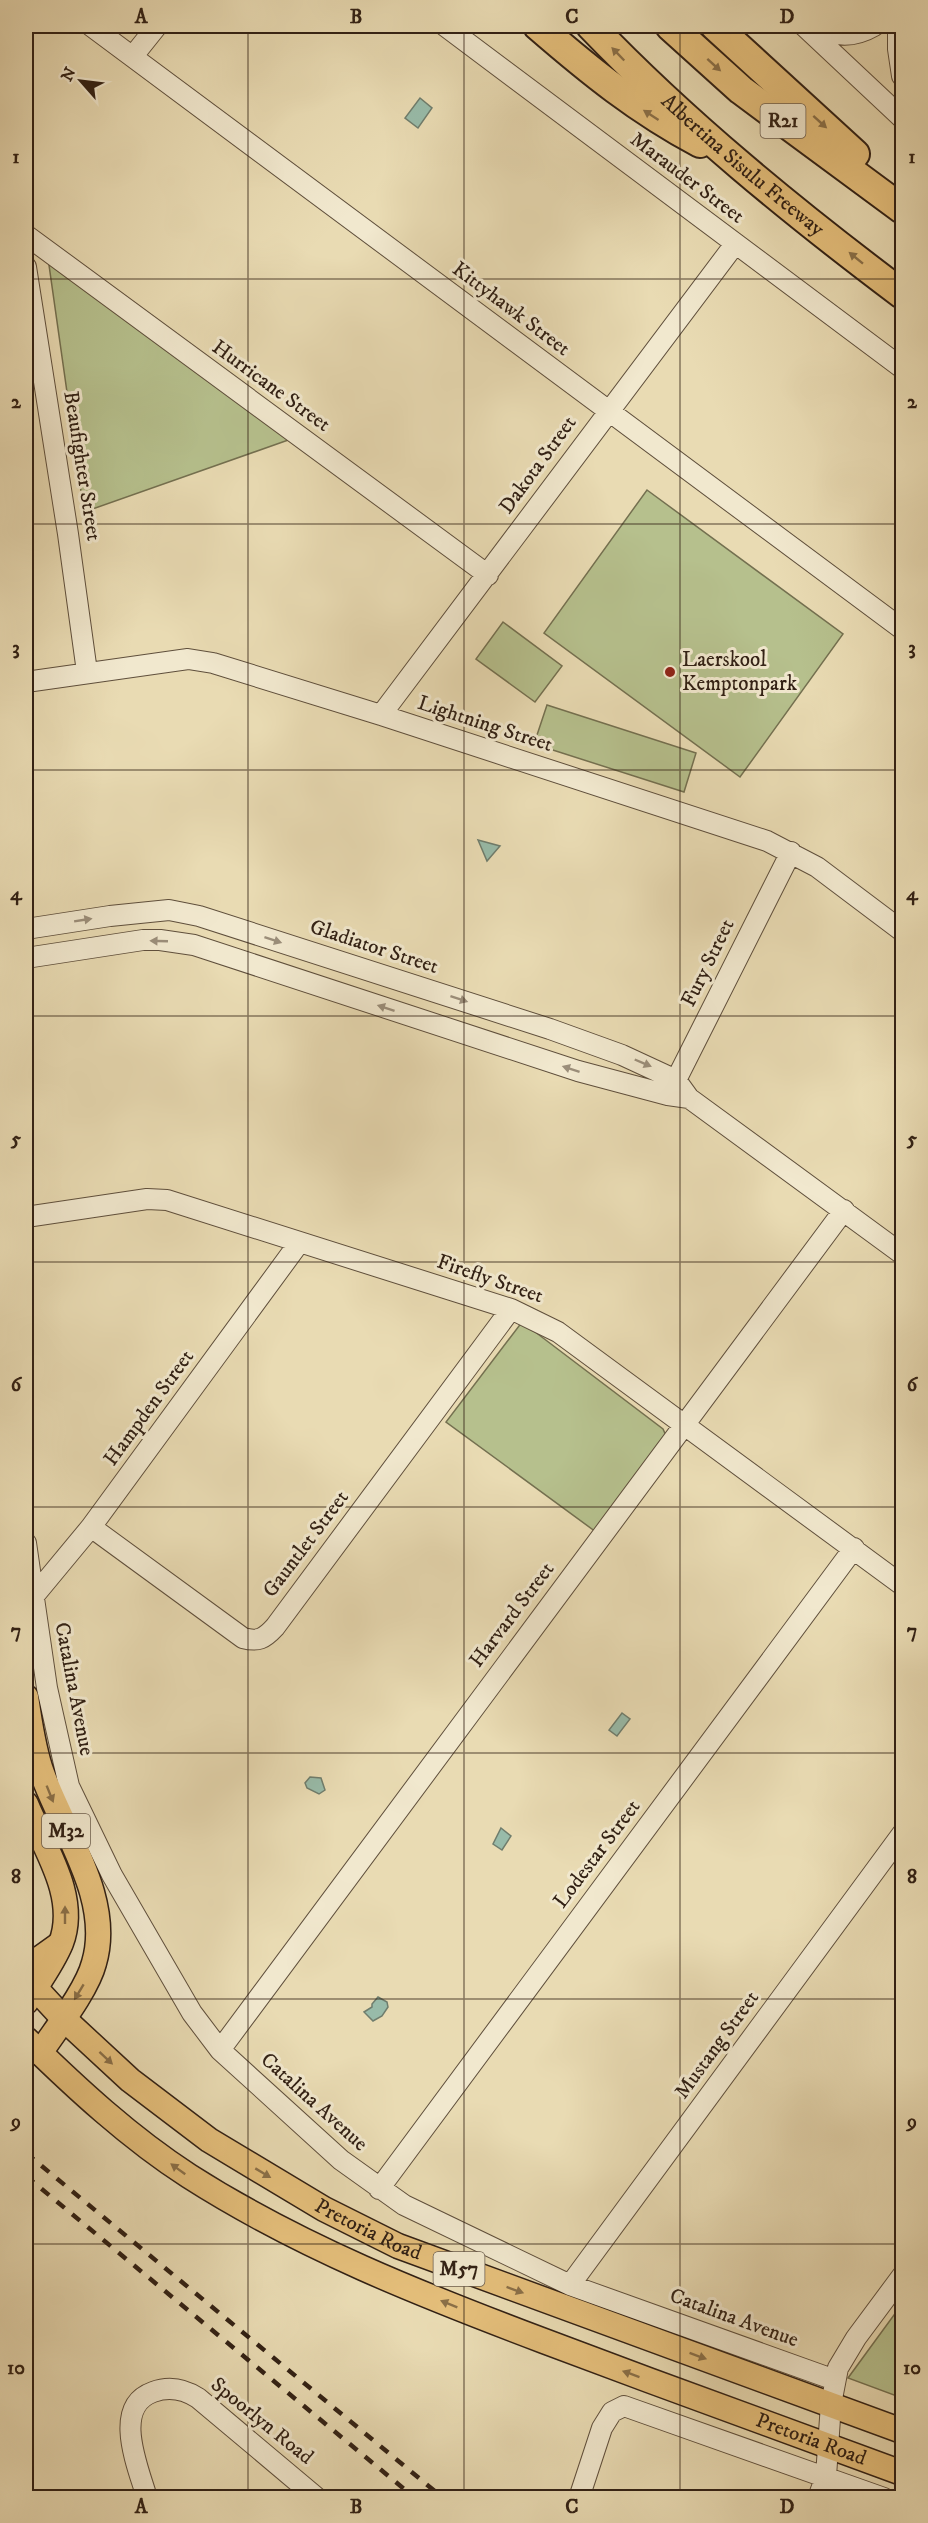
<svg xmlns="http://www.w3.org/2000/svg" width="928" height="2523" font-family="'IM FELL DW Pica',serif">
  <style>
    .green { fill: #b6c08d; stroke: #747050; stroke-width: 1.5 }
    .water { fill: #98bba9; stroke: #6f7d6d; stroke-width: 1.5 }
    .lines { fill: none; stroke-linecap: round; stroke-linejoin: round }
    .minor-casing { stroke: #5f4f3c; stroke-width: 22 }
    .major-casing { stroke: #312014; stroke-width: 27 }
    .highway-casing { stroke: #312014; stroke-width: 32 }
    .minor { stroke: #f1e8ce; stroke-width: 20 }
    .major { stroke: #e4be7a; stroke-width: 24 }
    .highway { stroke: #e4be7a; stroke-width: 28 }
    .rail { stroke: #312014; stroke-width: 4.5; stroke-dasharray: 10 10; stroke-linecap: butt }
    .oneway { fill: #8a6f47 }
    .oneway2 { fill: #9b8e7a }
    .grid { fill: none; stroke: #312014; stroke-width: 1.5; stroke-opacity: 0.55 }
    .poi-dot { fill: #8f2418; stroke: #f1e8ce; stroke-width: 2 }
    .labels { text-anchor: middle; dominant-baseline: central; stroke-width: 6; stroke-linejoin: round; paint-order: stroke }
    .shield { fill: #f1e8ce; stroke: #6b5c4c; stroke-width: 1.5 }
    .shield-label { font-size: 20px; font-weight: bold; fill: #312014 }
    .street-label { font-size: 21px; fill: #312014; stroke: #f1e8ce }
    .poi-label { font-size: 21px; fill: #312014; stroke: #f1e8ce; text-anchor: start }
    .neatline { fill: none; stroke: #312014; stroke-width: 2 }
    .grid-label { font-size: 20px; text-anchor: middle; font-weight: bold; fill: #312014 }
  </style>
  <rect width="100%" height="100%" fill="#e9dbb3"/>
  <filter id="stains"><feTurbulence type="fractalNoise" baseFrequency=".00333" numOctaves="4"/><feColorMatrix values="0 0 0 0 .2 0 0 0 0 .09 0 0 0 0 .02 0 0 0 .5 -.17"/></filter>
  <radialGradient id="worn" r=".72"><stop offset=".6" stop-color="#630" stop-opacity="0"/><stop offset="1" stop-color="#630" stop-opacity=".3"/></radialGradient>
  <!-- green -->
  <path class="green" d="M46,244L294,438L84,512Z
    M647,490L843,634L740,777L544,633Z
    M503,622L562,666L535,702L476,659Z
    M547,705L696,753L684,792L534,744Z
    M522,1322L663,1429L667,1438L596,1532L446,1422Z
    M902,2304V2398L848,2378Z"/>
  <!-- water -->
  <path class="water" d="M420,98L432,108L418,128L405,118Z
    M478,840L500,846L487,861Z
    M622,1713L630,1719L617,1736L609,1730Z
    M310,1777L321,1778L325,1790L319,1794L307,1788L305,1783Z
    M501,1828L511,1836L502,1850L493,1844Z
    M378,1997L387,2002L388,2007L382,2016L373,2021L364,2012L372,2007V2004Z"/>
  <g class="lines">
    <defs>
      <path id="minor" d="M91,26L902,629
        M445,26L902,368
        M804,26L902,118
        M816,26C836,38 855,37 874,26
        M898,26V49L902,76
        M133,56L157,26
        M26,235L488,575
        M26,267L68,534L87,672
        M26,682L188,659L213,663L381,715L767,841L817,867L902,931
        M381,715L735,244
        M26,929L110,916L169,910L199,916L550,1029L622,1055L676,1080L689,1098L902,1254
        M26,958L143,940H160L194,945L578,1071L668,1095L689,1098
        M671,1090L791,852
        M26,1217L147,1199L167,1200L511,1309L558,1332L902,1585
        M91,1527L243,1638C258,1642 264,1639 275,1627L511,1309
        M26,1543L47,1688L69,1786L112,1875L192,2013L220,2050L341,2160L404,2205L570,2285L835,2380
        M33,1597L91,1527L299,1243
        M220,2050L844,1210
        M379,2189L854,1548
        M570,2285L902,1834
        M147,2498C139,2469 111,2407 153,2392C169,2386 184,2389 198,2398L317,2498
        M579,2498L602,2428L612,2412L624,2406L884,2498
        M818,2498L826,2476L831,2404L838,2368L856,2338L902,2276"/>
      <g id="major">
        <path d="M26,1697C30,1722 33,1749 42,1773C63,1832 113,1899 94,1963C87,1990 56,2029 40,2053"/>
        <path d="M26,1804C43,1846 79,1896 61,1943C53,1963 38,1983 26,2002"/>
        <path d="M26,1960L39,1959L60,1944"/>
        <path id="s1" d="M26,1978L63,2018L130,2080L209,2140L324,2209L398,2246L902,2431"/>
        <path id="s2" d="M26,2039C76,2088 130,2138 189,2176C300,2247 422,2295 544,2341C663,2386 783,2429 902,2473"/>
      </g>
      <g id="highway">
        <path d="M538,26C590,71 638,110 700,143"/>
        <path id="s3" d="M591,26C685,124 793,212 902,294"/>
        <path d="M670,26L741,90L902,209"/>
        <path d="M715,26L855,154"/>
      </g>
    </defs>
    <!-- minor casing -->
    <use href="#minor" class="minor-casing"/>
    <!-- major casing -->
    <use href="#major" class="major-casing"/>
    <!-- highway casing -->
    <use href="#highway" class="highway-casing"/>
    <!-- minor -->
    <use href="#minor" class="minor"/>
    <!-- major -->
    <use href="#major" class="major"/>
    <!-- highway -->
    <use href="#highway" class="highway"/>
    <!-- rail -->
    <path class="rail" d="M26,2153L443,2498
      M26,2176L415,2498"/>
  </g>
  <!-- one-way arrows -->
  <defs><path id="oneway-solid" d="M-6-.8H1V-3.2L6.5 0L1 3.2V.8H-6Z" transform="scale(1.5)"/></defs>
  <g class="oneway">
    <use href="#oneway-solid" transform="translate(618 54) rotate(-134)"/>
    <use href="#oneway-solid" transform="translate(714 65) rotate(42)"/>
    <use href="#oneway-solid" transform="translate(651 115) rotate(-147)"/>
    <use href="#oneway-solid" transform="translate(820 122) rotate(42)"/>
    <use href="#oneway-solid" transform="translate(856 258) rotate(-141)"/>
    <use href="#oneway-solid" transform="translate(50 1794) rotate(68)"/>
    <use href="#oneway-solid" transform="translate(65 1915) rotate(-90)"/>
    <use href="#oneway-solid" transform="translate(79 1992) rotate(121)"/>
    <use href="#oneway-solid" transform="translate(106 2058) rotate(43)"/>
    <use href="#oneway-solid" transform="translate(178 2169) rotate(-144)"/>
    <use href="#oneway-solid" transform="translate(263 2173) rotate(31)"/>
    <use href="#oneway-solid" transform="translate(515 2290) rotate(20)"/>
    <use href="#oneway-solid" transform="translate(449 2304) rotate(-158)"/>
    <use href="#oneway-solid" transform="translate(698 2356) rotate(20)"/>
    <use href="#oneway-solid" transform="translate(631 2374) rotate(-160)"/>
  </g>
  <g class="oneway2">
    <use href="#oneway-solid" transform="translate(83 920) rotate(-9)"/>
    <use href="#oneway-solid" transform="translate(273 940) rotate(18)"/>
    <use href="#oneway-solid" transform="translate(159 941) rotate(-178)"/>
    <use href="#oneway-solid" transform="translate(459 999) rotate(18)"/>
    <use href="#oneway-solid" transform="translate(386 1008) rotate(-162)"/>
    <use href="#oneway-solid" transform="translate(643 1063) rotate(23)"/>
    <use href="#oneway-solid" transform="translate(571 1069) rotate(-162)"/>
  </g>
  <!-- grid -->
  <path class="grid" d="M248,26V2498M464,26V2498M680,26V2498M26,279H902M26,524H902M26,770H902M26,1016H902M26,1262H902M26,1507H902M26,1753H902M26,1999H902M26,2244H902"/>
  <!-- markers -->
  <circle class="poi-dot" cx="670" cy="672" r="6"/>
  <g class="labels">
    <!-- shield labels -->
    <g class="shield">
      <rect x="760.5" y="104" width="45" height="34" rx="4.5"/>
      <rect x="42" y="1814" width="48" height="34" rx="4.5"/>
      <rect x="433.5" y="2252" width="51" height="34" rx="4.5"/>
    </g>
    <g class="shield-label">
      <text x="783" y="121">R21</text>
      <text x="66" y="1831">M32</text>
      <text x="459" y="2269">M57</text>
    </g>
    <!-- street labels -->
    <g class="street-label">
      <text stroke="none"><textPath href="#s3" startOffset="206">Albertina Sisulu Freeway</textPath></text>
      <text transform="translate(687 178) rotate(37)">Marauder Street</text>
      <text transform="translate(511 309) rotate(37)">Kittyhawk Street</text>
      <text transform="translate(271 386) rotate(36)">Hurricane Street</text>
      <text transform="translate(538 465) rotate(-54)">Dakota Street</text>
      <text transform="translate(82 466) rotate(81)">Beaufighter Street</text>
      <text transform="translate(485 724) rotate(18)">Lightning Street</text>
      <text transform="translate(374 947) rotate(18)">Gladiator Street</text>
      <text transform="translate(708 963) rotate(-64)">Fury Street</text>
      <text transform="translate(490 1279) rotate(19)">Firefly Street</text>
      <text transform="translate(149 1408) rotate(-54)">Hampden Street</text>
      <text transform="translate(306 1544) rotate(-53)">Gauntlet Street</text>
      <text transform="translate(512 1615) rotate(-53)">Harvard Street</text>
      <text transform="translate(74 1689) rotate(79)">Catalina Avenue</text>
      <text transform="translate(597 1854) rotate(-53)">Lodestar Street</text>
      <text transform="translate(717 2045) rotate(-54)">Mustang Street</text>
      <text transform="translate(314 2102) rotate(42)">Catalina Avenue</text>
      <text stroke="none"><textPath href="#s1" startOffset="428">Pretoria Road</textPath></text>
      <text transform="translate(734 2318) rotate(20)">Catalina Avenue</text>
      <text transform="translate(262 2421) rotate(39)">Spoorlyn Road</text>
      <text stroke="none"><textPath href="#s2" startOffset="890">Pretoria Road</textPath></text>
    </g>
    <!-- poi labels -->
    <g class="poi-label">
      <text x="682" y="660">Laerskool<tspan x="682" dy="24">Kemptonpark</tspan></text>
    </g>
  </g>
  <!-- margin -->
  <rect width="928" height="2523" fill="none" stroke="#e9dbb3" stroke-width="66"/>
  <!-- north arrow -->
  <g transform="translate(81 81) rotate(298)" stroke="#f1e8ce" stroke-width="4.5" paint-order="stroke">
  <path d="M0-4.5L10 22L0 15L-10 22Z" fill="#312014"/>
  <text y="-9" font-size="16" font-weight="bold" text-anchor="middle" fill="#312014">N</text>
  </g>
  <rect x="33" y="33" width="862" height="2457" class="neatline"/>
  <g class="grid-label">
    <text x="141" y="23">A</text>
    <text x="356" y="23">B</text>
    <text x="572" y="23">C</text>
    <text x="787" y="23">D</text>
    <text x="16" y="163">1</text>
    <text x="912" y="163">1</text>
    <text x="16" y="408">2</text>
    <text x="912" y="408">2</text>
    <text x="16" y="654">3</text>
    <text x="912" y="654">3</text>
    <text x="16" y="900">4</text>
    <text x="912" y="900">4</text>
    <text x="16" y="1145">5</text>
    <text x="912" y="1145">5</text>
    <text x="16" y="1391">6</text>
    <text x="912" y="1391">6</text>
    <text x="16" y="1637">7</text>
    <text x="912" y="1637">7</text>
    <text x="16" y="1883">8</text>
    <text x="912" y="1883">8</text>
    <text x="16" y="2128">9</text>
    <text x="912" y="2128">9</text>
    <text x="16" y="2374">10</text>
    <text x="912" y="2374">10</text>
    <text x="141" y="2513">A</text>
    <text x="356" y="2513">B</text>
    <text x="572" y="2513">C</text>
    <text x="787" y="2513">D</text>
  </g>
  <rect width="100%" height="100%" filter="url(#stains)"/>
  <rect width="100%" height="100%" fill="url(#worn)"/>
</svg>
